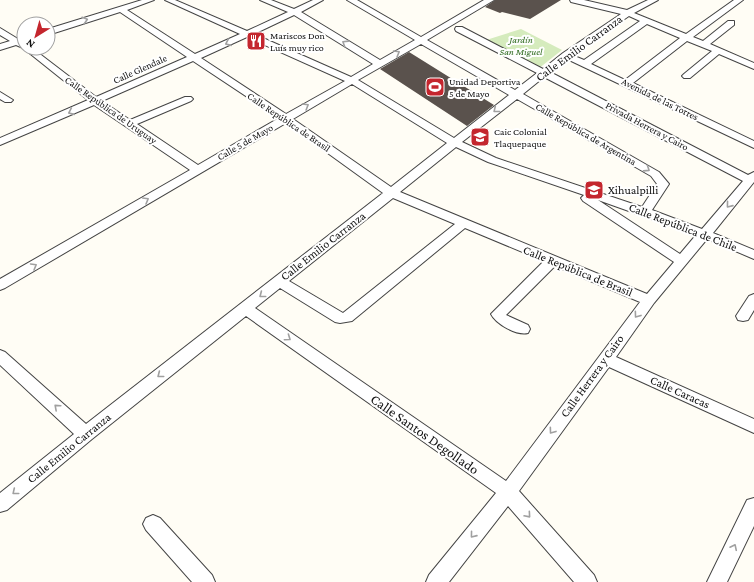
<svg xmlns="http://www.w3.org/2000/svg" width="754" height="582" font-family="'Crimson Pro',serif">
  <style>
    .green { fill: #d5ebbd }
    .building { fill: #5a524d }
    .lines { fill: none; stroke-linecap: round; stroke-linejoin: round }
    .minor-casing { stroke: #444; stroke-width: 2 }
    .minor { fill: #fff; fill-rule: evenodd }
    .oneway { stroke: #a0a0a0 }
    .labels { text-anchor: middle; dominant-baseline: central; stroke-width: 4; stroke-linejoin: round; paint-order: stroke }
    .far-poi-label { font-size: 10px; fill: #111; stroke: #fff; text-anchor: start }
    .far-park-label { font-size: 10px; font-style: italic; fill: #2f6b1f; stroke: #fff }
    .far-street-label { font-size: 10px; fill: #111; stroke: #fff }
    .street-label { font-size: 12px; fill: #111; stroke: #fff }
    .poi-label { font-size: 12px; fill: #111; stroke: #fff; text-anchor: start }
    .near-street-label { font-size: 14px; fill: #111; stroke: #fff }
  </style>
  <rect width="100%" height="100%" fill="#fffdf5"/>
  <!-- green -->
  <path class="green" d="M521,29L562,50L538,69L483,41Z"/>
  <!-- building -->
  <path class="building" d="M495,0H561L530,19L502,12L500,13L485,7Z
    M409,52L494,105L467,126L380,69Z"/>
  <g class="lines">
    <defs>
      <path id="minor" d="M142,0H154L127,10L195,54L240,34L165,0H175L247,31L288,12L260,0H271L294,9L313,0H323L301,12L380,60L415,40L347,0H357L421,37L484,0H494L427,40L515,90L537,73L456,31L455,29L456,27H462L543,69L563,53L621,14L571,2L570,0H584L627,10L648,0H658L634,13L686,34L734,0H743L693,37L703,41L728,21H734V25L710,44L754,63V69L719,54L690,78H684L682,76L684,74L712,51L687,41L633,83L754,141V148L567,59L550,72L748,175L754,172V182L713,233L754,250V259L707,239L654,303L616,357L754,419V433L609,367L519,491L594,575L597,582H574L508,506L449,582H426L429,575L496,493L246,316L92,439L7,510L0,512V493L74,434L0,365V350L5,352L86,424L383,193L286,123L5,288L0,290V279L190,170L94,105L0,145V138L88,100L23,48L16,45L0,50V44L10,41L0,35V28L18,39L24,38V48H32L96,97L187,57L120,12L48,35V29ZM294,15L373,64L351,77L254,34ZM629,16L640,21L584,60L572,55ZM647,24L680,38L625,80L591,64ZM247,37L345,81L286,114L201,58ZM421,44L509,95L454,138L358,80ZM193,61L279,118L198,165L137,124L191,101L193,99L191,97H185L130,120L102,101ZM544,77L743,181L702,229L652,210L669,184L659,172L523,94ZM352,84L447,143L391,187L293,119ZM517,99L651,176L657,184L642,207L496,158L462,142ZM456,147L488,162L584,195L581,198L583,201L674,262L647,294L400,192ZM393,198L455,224L343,313L289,281ZM598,200L696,235L680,254ZM465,228L544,261L491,314C496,324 517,336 528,333L530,329L528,325L506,315L555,266L640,302L506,481L255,308L280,288L335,322L340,323L352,321Z
        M0,92L13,100L11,102H5L0,99Z
        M754,294V310L748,320L743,321L738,320L736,316L749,296Z
        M754,498V526L727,582H707L747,500Z
        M153,515L160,518L212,575L215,582H192L146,530L143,524L146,518Z"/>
    </defs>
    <!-- minor casing -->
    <use href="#minor" class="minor-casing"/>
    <!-- minor -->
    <use href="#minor" class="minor"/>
  </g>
  <!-- one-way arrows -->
  <defs><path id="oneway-chevron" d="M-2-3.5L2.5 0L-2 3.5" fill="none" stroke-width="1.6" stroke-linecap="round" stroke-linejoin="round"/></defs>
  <g class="oneway">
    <use href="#oneway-chevron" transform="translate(85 20) rotate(-17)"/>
    <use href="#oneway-chevron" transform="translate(228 43) rotate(156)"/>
    <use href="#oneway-chevron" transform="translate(345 43) rotate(-148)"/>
    <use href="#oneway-chevron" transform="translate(397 53) rotate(-30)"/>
    <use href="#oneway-chevron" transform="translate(306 106) rotate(-31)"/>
    <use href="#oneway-chevron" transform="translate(496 110) rotate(141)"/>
    <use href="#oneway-chevron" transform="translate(71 112) rotate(156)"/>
    <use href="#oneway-chevron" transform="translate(647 169) rotate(33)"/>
    <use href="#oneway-chevron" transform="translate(146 200) rotate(-30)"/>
    <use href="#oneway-chevron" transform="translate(729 205) rotate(129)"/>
    <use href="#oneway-chevron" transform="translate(34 266) rotate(-30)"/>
    <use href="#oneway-chevron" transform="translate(262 295) rotate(142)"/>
    <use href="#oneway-chevron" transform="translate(637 315) rotate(126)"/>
    <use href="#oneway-chevron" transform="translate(288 338) rotate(35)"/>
    <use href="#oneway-chevron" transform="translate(160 375) rotate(142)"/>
    <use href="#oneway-chevron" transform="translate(57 407) rotate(-138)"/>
    <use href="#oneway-chevron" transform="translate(552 431) rotate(126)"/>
    <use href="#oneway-chevron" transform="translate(15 492) rotate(141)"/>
    <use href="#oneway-chevron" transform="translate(528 515) rotate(49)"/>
    <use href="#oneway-chevron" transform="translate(473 535) rotate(129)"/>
    <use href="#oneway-chevron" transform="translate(734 547) rotate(-64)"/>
  </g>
  <!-- icons -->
  <defs>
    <symbol id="restaurant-square" viewBox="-11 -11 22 22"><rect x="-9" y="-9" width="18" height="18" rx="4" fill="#c4262e" stroke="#fff"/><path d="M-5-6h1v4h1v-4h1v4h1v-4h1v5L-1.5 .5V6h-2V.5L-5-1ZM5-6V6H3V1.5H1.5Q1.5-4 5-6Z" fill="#fff"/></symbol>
    <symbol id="stadium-square" viewBox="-11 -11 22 22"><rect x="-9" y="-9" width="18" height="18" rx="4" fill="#c4262e" stroke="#fff"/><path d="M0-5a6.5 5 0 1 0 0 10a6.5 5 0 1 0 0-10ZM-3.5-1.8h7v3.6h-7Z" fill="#fff"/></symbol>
    <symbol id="school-square" viewBox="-11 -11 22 22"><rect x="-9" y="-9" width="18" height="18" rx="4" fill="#c4262e" stroke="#fff"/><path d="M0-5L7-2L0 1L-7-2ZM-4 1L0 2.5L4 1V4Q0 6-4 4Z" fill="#fff"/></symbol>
  </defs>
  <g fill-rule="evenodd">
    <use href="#restaurant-square" x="245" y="30" width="22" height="22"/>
    <use href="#stadium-square" x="424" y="76" width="22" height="22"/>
    <use href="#school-square" x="469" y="126" width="22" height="22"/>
    <use href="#school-square" x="583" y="179" width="22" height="22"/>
  </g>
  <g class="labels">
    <!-- far-poi labels -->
    <g class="far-poi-label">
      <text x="270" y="35">Mariscos Don<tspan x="270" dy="12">Luís muy rico</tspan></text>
      <text x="449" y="81">Unidad Deportiva<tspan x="449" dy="12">5 de Mayo</tspan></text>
      <text x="494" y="131">Caic Colonial<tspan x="494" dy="12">Tlaquepaque</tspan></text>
    </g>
    <!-- far-park labels -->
    <g class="far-park-label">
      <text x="521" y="39">Jardín<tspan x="521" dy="12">San Miguel</tspan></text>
    </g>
    <!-- far-street labels -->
    <g class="far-street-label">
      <text transform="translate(140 69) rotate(-24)">Calle Glendale</text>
      <text transform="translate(660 99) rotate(26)">Avenida de las Torres</text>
      <text transform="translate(111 110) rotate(35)">Calle República de Uruguay</text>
      <text transform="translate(289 122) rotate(34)">Calle República de Brasil</text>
      <text transform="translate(647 126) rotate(28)">Privada Herrera y Cairo</text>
      <text transform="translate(586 134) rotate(30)">Calle República de Argentina</text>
      <text transform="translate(245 142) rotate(-30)">Calle 5 de Mayo</text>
    </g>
    <!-- street labels -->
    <g class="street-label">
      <text transform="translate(579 48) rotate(-36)">Calle Emilio Carranza</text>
      <text transform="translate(683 227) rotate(21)">Calle República de Chile</text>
      <text transform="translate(323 246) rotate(-38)">Calle Emilio Carranza</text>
      <text transform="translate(578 271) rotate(22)">Calle República de Brasil</text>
      <text transform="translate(592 376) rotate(-54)">Calle Herrera y Cairo</text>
      <text transform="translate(680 392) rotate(24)">Calle Caracas</text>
      <text transform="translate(69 448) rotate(-39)">Calle Emilio Carranza</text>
    </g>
    <!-- poi labels -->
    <g class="poi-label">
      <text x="608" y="190">Xihualpilli</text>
    </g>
    <!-- near-street labels -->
    <g class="near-street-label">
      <text transform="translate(425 434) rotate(35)">Calle Santos Degollado</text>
    </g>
  </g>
  <!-- north arrow -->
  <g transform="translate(36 36) rotate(217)"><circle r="19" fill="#ffffff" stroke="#a0a0a0"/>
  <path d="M0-3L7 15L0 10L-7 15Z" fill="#c4262e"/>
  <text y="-6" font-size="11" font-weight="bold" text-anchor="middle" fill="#111111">N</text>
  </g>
</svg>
